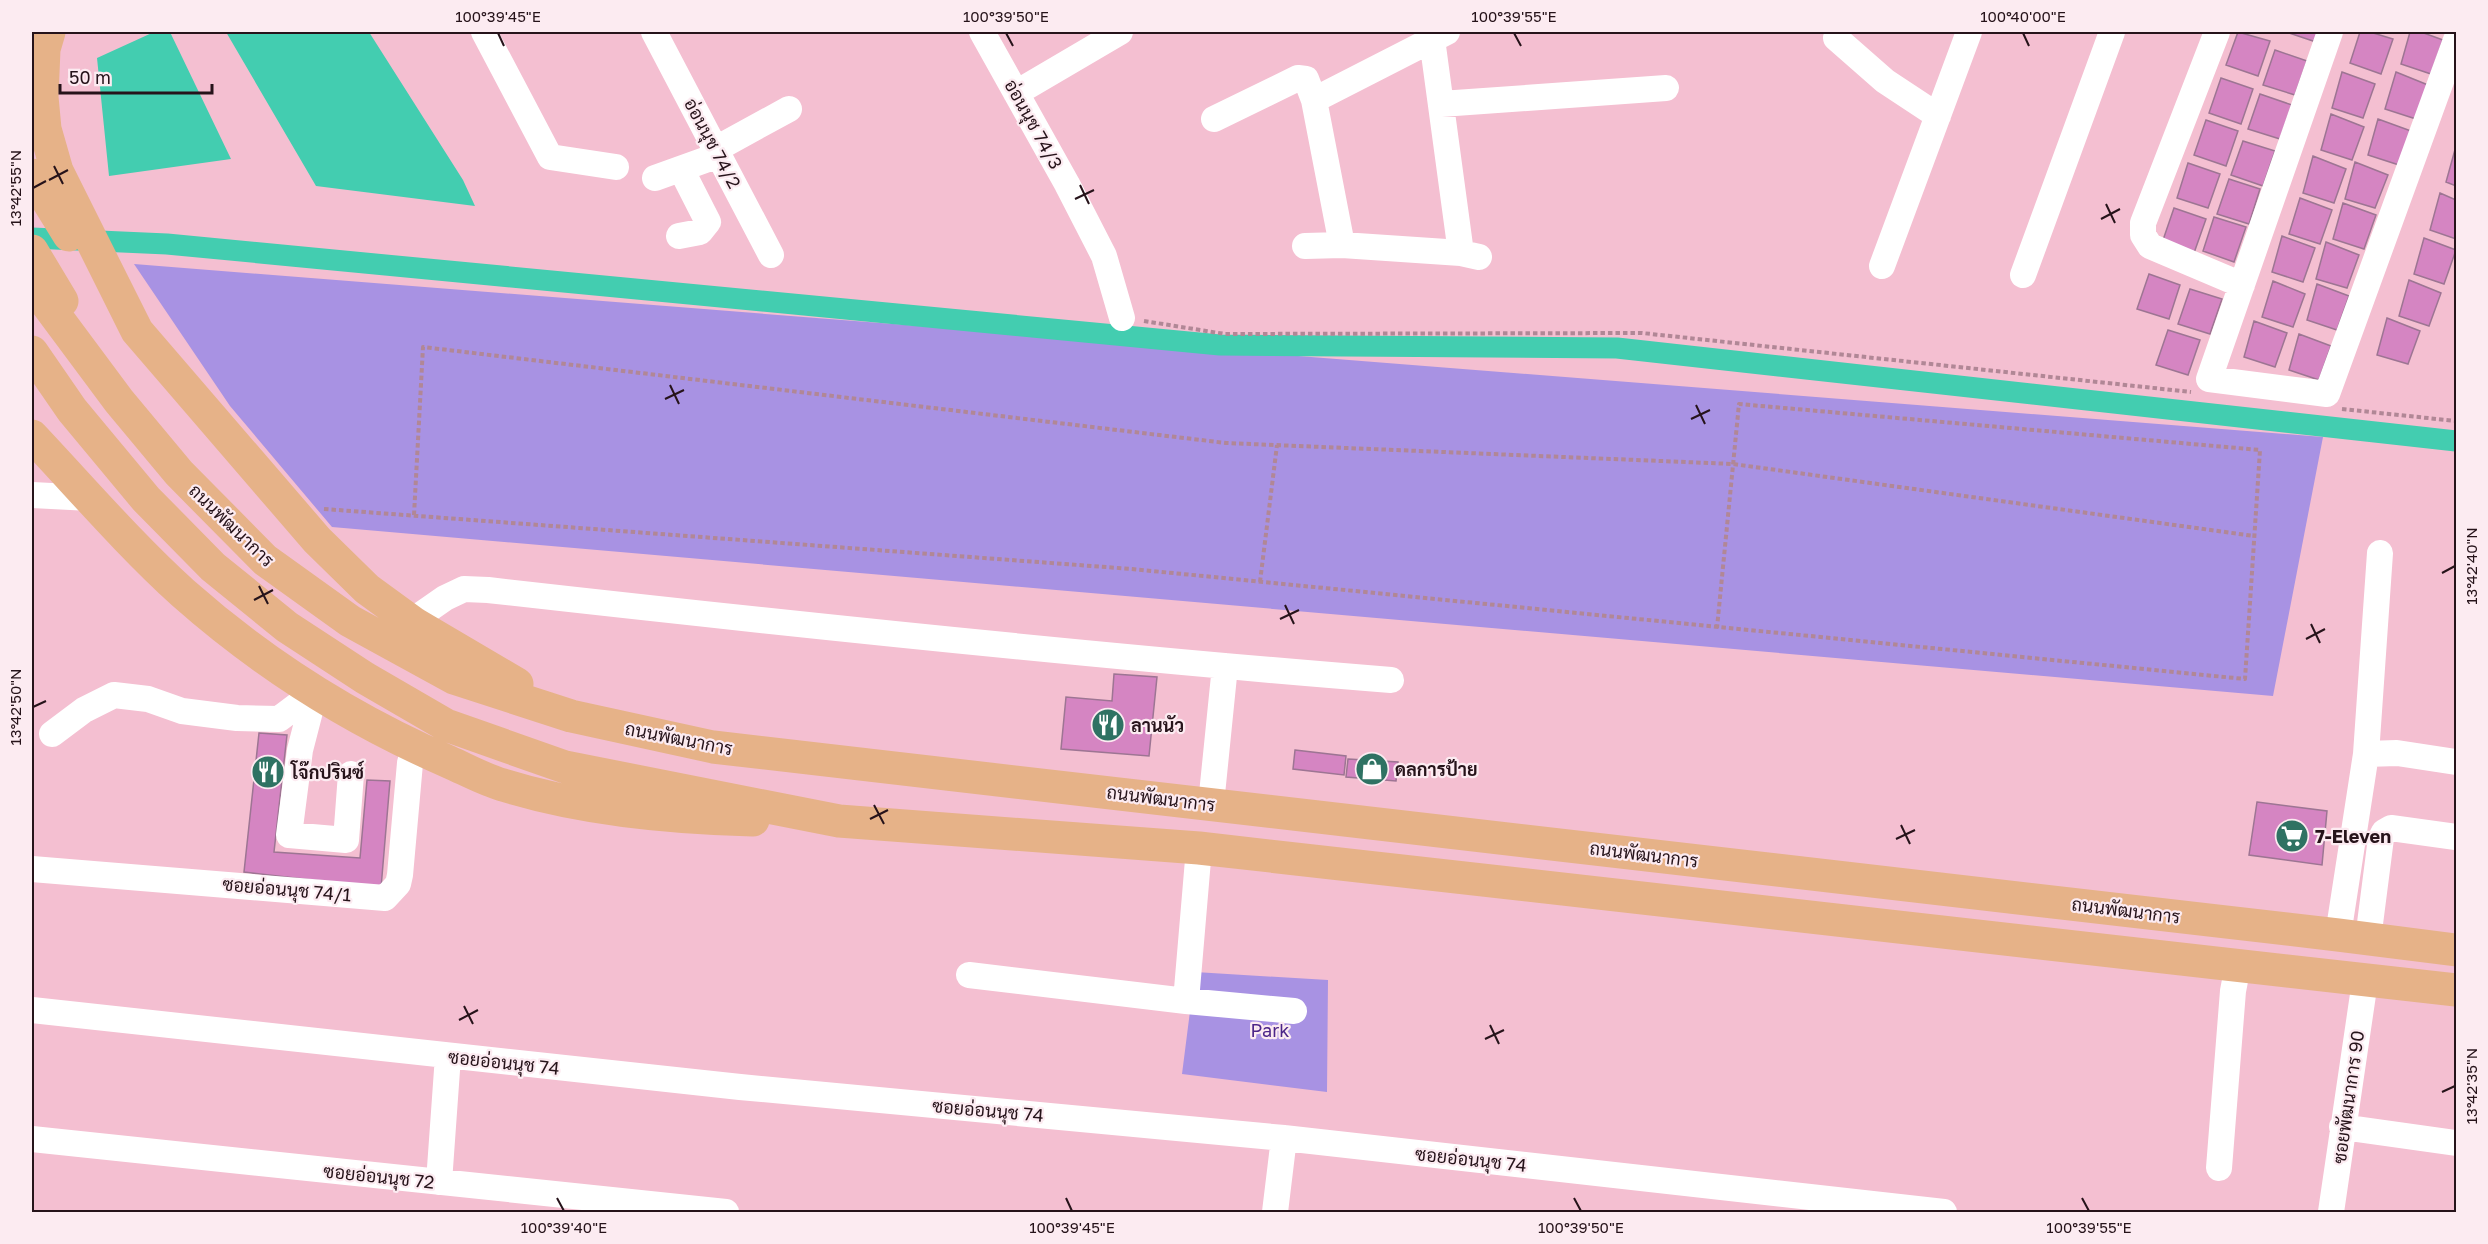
<svg xmlns="http://www.w3.org/2000/svg" width="2488" height="1244" font-family="'Golos Text',Sarabun,sans-serif">
  <style>
    .green { fill: #a892e3 }
    .water { fill: #43cdb0 }
    .lines { fill: none; stroke-linecap: round; stroke-linejoin: round }
    .canal { stroke: #43cdb0; stroke-width: 21 }
    .building { fill: #d585c2; stroke: #9d7593; stroke-width: 1.5 }
    .path { stroke: #b18796; stroke-width: 4; stroke-dasharray: 4.5 3; stroke-linecap: butt }
    .minor { stroke: #fff; stroke-width: 26 }
    .major { stroke: #e6b288; stroke-width: 33 }
    .ticks { fill: none; stroke: #26131a; stroke-width: 2 }
    .labels { text-anchor: middle; dominant-baseline: central; stroke-width: 4.5; stroke-linejoin: round; paint-order: stroke }
    .street-label { font-size: 18px; fill: #26131a; stroke: #fcebf1 }
    .poi-label { font-size: 18px; font-weight: bold; fill: #26131a; stroke: #fcebf1; text-anchor: start }
    .park-label { font-size: 18px; fill: #4c2588; stroke: #fcebf1 }
    .neatline { fill: none; stroke: #26131a; stroke-width: 2 }
    .ticks-label { font-size: 15px; text-anchor: middle; fill: #26131a }
  </style>
  <rect width="100%" height="100%" fill="#f4bfd1"/>
  <!-- green -->
  <path class="green" d="M134,264L2323,437L2273,696L332,527L230,406Z
    M1195,972L1328,980L1327,1092L1182,1074Z"/>
  <!-- water -->
  <path class="water" d="M154,32H170L231,159L109,176L97,58Z
    M226,32H369L463,180L475,206L316,186Z"/>
  <g class="lines">
    <!-- canal -->
    <path class="canal" d="M32,238L167,244L1220,345L1617,348L2456,441"/>
  </g>
  <!-- building -->
  <path class="building" d="M2238,32L2270,41L2258,76L2226,65Z
    M2286,32H2320L2316,42Z
    M2360,32H2370L2393,39L2381,74L2350,63Z
    M2410,32H2421L2443,40L2431,74L2401,64Z
    M2275,50L2307,61L2295,95L2263,85Z
    M2342,72L2375,84L2363,118L2332,108Z
    M2396,72L2428,85L2416,119L2385,109Z
    M2221,78L2253,89L2241,124L2209,113Z
    M2260,94L2292,105L2280,139L2248,129Z
    M2331,114L2364,127L2352,160L2321,150Z
    M2378,119L2411,131L2399,165L2368,155Z
    M2206,120L2238,131L2226,166L2194,155Z
    M2243,141L2275,151L2263,186L2231,175Z
    M2456,146V186L2446,182Z
    M2313,156L2346,169L2334,203L2303,193Z
    M2355,162L2388,175L2375,208L2345,199Z
    M2188,163L2220,174L2208,208L2177,198Z
    M2229,179L2260,189L2249,224L2217,214Z
    M2440,193L2456,200V239L2430,230Z
    M2300,198L2332,210L2320,244L2289,234Z
    M2343,203L2376,215L2364,249L2333,239Z
    M2174,208L2206,219L2194,253L2162,243Z
    M2214,217L2246,227L2234,262L2203,251Z
    M2282,236L2315,248L2303,282L2272,272Z
    M2424,238L2456,250L2444,284L2414,274Z
    M2326,242L2359,255L2347,288L2316,279Z
    M2149,274L2180,285L2169,319L2137,309Z
    M2409,280L2441,293L2429,326L2399,316Z
    M2273,281L2305,294L2293,327L2262,317Z
    M2317,284L2349,296L2337,330L2307,320Z
    M2190,289L2222,299L2210,334L2178,324Z
    M2387,318L2420,331L2408,364L2377,355Z
    M2254,321L2287,333L2275,367L2244,357Z
    M2168,330L2200,340L2188,375L2156,365Z
    M2299,334L2331,346L2319,380L2289,370Z
    M1114,674L1157,677L1149,756L1061,749L1066,697L1112,701Z
    M259,733L287,735L274,852L360,858L367,780L390,781L381,888L244,872Z
    M1295,750L1346,756L1344,775L1293,769Z
    M1348,759L1398,762L1396,781L1346,777Z
    M2257,802L2327,811L2322,865L2249,855Z"/>
  <g class="lines">
    <!-- path -->
    <path class="path" d="M1144,321L1225,334L1642,333L2191,392
      M2342,409L2456,421
      M324,509L1132,569L2245,679L2260,450L1739,404L1717,628
      M414,515L423,347L1226,443L1733,464L2254,536
      M1260,582L1277,445"/>
    <!-- minor -->
    <path class="minor" d="M484,32L550,157L616,167
      M654,32L771,255
      M982,32L1067,184L1104,256L1122,318
      M2217,32L2143,223V235L2150,246L2242,285
      M2330,32L2209,379L2327,394L2456,40
      M1836,38L1885,81L1938,116
      M1432,39L1461,253
      M1016,93L1120,32
      M1314,100L1447,32
      M1441,104L1666,88
      M1214,119L1298,78L1306,79L1314,100L1342,245
      M716,149L789,109
      M655,178L719,155
      M679,236L700,232L708,222L681,169
      M1305,246L1342,245L1461,253L1479,257
      M1882,266L1969,32
      M2023,275L2112,32
      M32,495L90,498
      M412,621L445,598L464,589L488,590C789,624 1089,656 1391,680
      M315,692L300,750L289,835L346,840L351,774
      M52,734L84,710L114,695L148,699L182,711L237,718L279,719L315,692
      M2366,754L2397,753L2456,762
      M1211,804L1225,666
      M32,869L385,898L398,884L400,875L410,763L415,747
      M2338,935L2366,754L2380,553
      M2368,939L2381,838L2384,832L2391,828L2456,837
      M969,975L1186,1001L1294,1011
      M1186,1001L1199,848
      M32,1010L740,1087L1284,1138L1944,1212
      M2342,1127L2456,1143
      M32,1139L726,1212
      M2219,1168L2233,991L2238,965
      M439,1182L448,1056
      M1275,1212L1284,1138
      M2331,1212L2365,981"/>
    <!-- major -->
    <path class="major" d="M49,32L44,49L42,97L45,129L57,171L137,331L317,540L367,589L415,624L517,684
      M32,175L69,235
      M32,251L62,301
      M32,284L119,401L179,473L265,560L350,621L454,678L571,716L713,747L2338,935L2456,950
      M32,352L72,410L146,499L213,567L287,627L365,678L446,725L565,767L839,821L1199,848L2456,990
      M32,436C81,488 130,545 183,593C262,663 352,720 449,762C467,770 485,780 503,785C583,810 670,818 753,820"/>
  </g>
  <!-- ticks -->
  <path class="ticks" d="M498,33L504,46M1006,33L1013,46M1514,33L1521,46M2023,33L2029,46M54,166L63,184M49,180L68,170M1080,185L1089,204M33,188L46,181M1075,199L1094,190M2106,204L2115,223M2101,219L2120,209M670,385L679,404M665,399L684,390M1696,405L1705,424M1691,419L1710,410M2442,573L2455,566M259,586L268,604M254,600L273,590M1285,605L1294,624M1280,619L1299,610M2311,624L2320,643M2306,639L2325,629M33,707L46,701M874,805L884,824M870,819L888,810M1901,825L1910,844M1896,839L1915,830M464,1006L473,1024M459,1020L478,1010M1490,1025L1499,1044M1485,1039L1504,1030M2442,1092L2455,1086M557,1198L564,1211M1066,1198L1072,1211M1574,1198L1581,1211M2082,1198L2089,1211"/>
  <!-- icons -->
  <defs>
    <symbol id="restaurant-disc" viewBox="-11 -11 22 22"><circle r="9.5" fill="#2f7263" stroke="#fcebf1"/><path d="M-5-6h1v4h1v-4h1v4h1v-4h1v5L-1.5 .5V6h-2V.5L-5-1ZM5-6V6H3V1.5H1.5Q1.5-4 5-6Z" fill="#fff"/></symbol>
    <symbol id="shop-disc" viewBox="-11 -11 22 22"><circle r="9.5" fill="#2f7263" stroke="#fcebf1"/><path d="M-5-2.5h2.3a2.7 3.5 0 0 1 5.4 0H5L5.5 6h-11ZM-1.5-2.5h3a1.5 2.3 0 0 0-3 0Z" fill="#fff"/></symbol>
    <symbol id="supermarket-disc" viewBox="-11 -11 22 22"><circle r="9.5" fill="#2f7263" stroke="#fcebf1"/><path d="M-6-5.5h2.5l.6 2H6L4.5 2H-2.5L-4.4-4H-6ZM-1.5 3.2a1.3 1.3 0 1 0 .1 0ZM3 3.2a1.3 1.3 0 1 0 .1 0Z" fill="#fff"/></symbol>
  </defs>
  <g fill-rule="evenodd">
    <use href="#restaurant-disc" x="1089" y="706" width="38" height="38"/>
    <use href="#shop-disc" x="1353" y="750" width="38" height="38"/>
    <use href="#restaurant-disc" x="249" y="753" width="38" height="38"/>
    <use href="#supermarket-disc" x="2273" y="817" width="38" height="38"/>
  </g>
  <g class="labels">
    <!-- street labels -->
    <g class="street-label">
      <text transform="translate(1034 124) rotate(61)">อ่อนนุช 74/3</text>
      <text transform="translate(713 143) rotate(62)">อ่อนนุช 74/2</text>
      <text transform="translate(232 525) rotate(44)">ถนนพัฒนาการ</text>
      <text transform="translate(679 738) rotate(11)">ถนนพัฒนาการ</text>
      <text transform="translate(1161 798) rotate(7)">ถนนพัฒนาการ</text>
      <text transform="translate(1644 854) rotate(7)">ถนนพัฒนาการ</text>
      <text transform="translate(287 889) rotate(5)">ซอยอ่อนนุช 74/1</text>
      <text transform="translate(2126 910) rotate(7)">ถนนพัฒนาการ</text>
      <text transform="translate(504 1062) rotate(6)">ซอยอ่อนนุช 74</text>
      <text transform="translate(2348 1097) rotate(-82)">ซอยพัฒนาการ 90</text>
      <text transform="translate(988 1110) rotate(5)">ซอยอ่อนนุช 74</text>
      <text transform="translate(1471 1159) rotate(6)">ซอยอ่อนนุช 74</text>
      <text transform="translate(379 1176) rotate(6)">ซอยอ่อนนุช 72</text>
    </g>
    <!-- poi labels -->
    <g class="poi-label">
      <text x="1131" y="725">ลานนัว</text>
      <text x="1395" y="769">ดลการป้าย</text>
      <text x="291" y="772">โจ๊กปรินซ์</text>
      <text x="2315" y="836">7-Eleven</text>
    </g>
    <!-- park labels -->
    <g class="park-label">
      <text x="1270" y="1030">Park</text>
    </g>
  </g>
  <!-- border -->
  <rect width="2488" height="1244" fill="none" stroke="#fcebf1" stroke-width="66"/>
  <!-- scale -->
  <path d="M60 84v9h152v-9" fill="none" stroke="#26131a" stroke-width="3"/>
  <text x="69" y="84" font-size="18" fill="#26131a" stroke="#fcebf1" stroke-width="4.5" paint-order="stroke">50 m</text>
  <rect x="33" y="33" width="2422" height="1178" class="neatline"/>
  <g class="ticks-label">
    <text x="498" y="22">100°39'45"E</text>
    <text x="1006" y="22">100°39'50"E</text>
    <text x="1514" y="22">100°39'55"E</text>
    <text x="2023" y="22">100°40'00"E</text>
    <text transform="translate(16 188) rotate(-90)" y="5">13°42'55"N</text>
    <text transform="translate(2472 566) rotate(-90)" y="5">13°42'40"N</text>
    <text transform="translate(16 707) rotate(-90)" y="5">13°42'50"N</text>
    <text transform="translate(2472 1086) rotate(-90)" y="5">13°42'35"N</text>
    <text x="564" y="1233">100°39'40"E</text>
    <text x="1072" y="1233">100°39'45"E</text>
    <text x="1581" y="1233">100°39'50"E</text>
    <text x="2089" y="1233">100°39'55"E</text>
  </g>
</svg>
